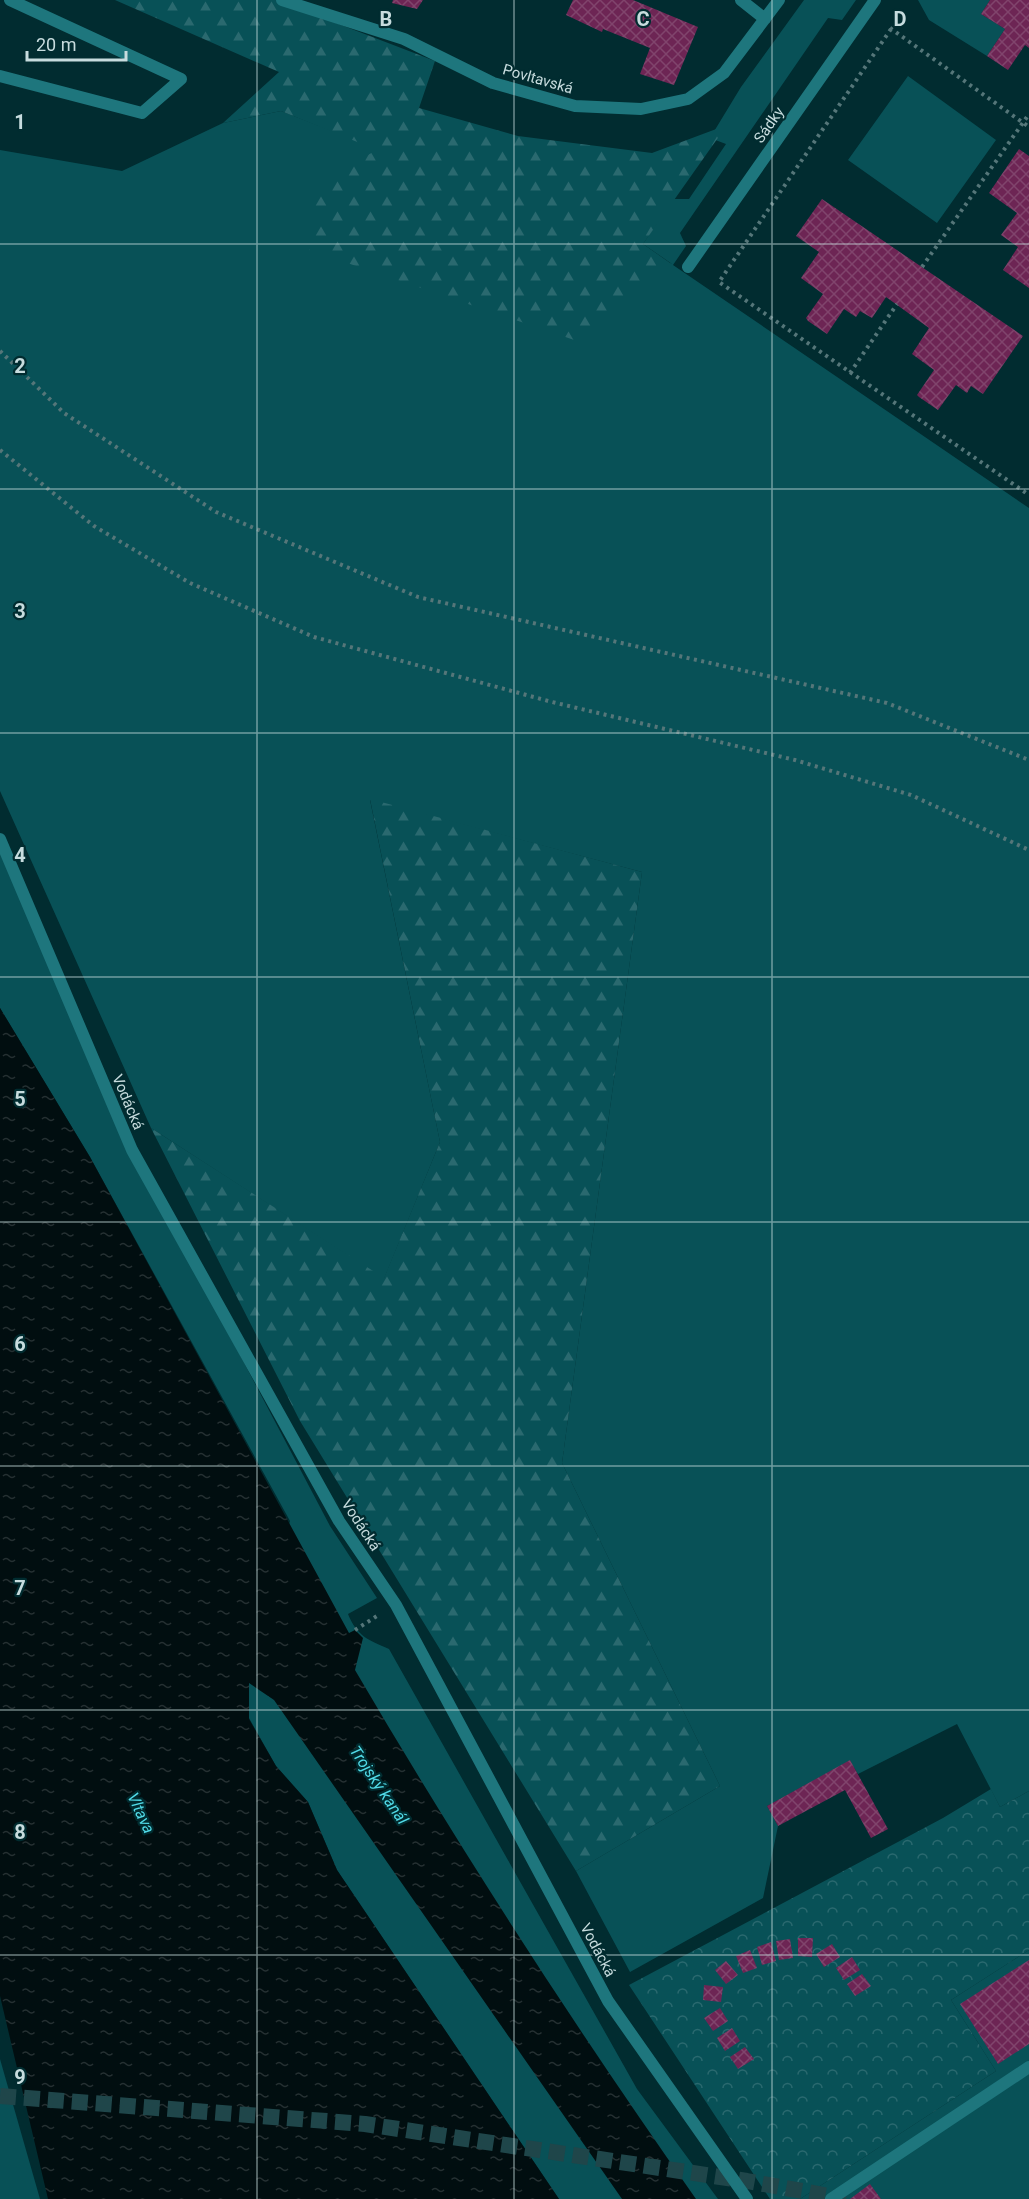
<svg xmlns="http://www.w3.org/2000/svg" width="1029" height="2199" font-family="Roboto,sans-serif">
  <style>
    .grass { fill: #085157 }
    .forest { fill: url(#forest-firs) }
    .park { fill: url(#park-crowns) }
    .water { fill: url(#water-ripples) }
    .building { fill: url(#building-cross-hatch) }
    .lines { fill: none; stroke-linecap: round; stroke-linejoin: round }
    .trunk-tunnel { stroke: #1f464a; stroke-width: 16; stroke-dasharray: 16 8; stroke-linecap: butt }
    .path { stroke: #557679; stroke-width: 4; stroke-dasharray: 3 4.5; stroke-linecap: butt }
    .service { stroke: #1e767d; stroke-width: 12 }
    .pedestrian { stroke: #1e767d; stroke-width: 12 }
    .minor { stroke: #1e767d; stroke-width: 12 }
    .grid { fill: none; stroke: #c7dcde; stroke-width: 1.5; stroke-opacity: 0.55 }
    .labels { text-anchor: middle; dominant-baseline: central; stroke-width: 4.5; stroke-linejoin: round; paint-order: stroke }
    .street-label { font-size: 15px; fill: #c7dcde; stroke: #012c30 }
    .water-label { font-size: 16px; font-style: italic; fill: #51dae7; stroke: #012c30 }
    .grid-label { font-size: 20px; text-anchor: middle; font-weight: bold; fill: #c7dcde; stroke: #012c30; stroke-width: 4.5; stroke-linejoin: round; paint-order: stroke }
  </style>
  <defs>
    <pattern id="forest-firs" width="22" height="20" patternUnits="userSpaceOnUse" patternTransform="scale(1.5)"><rect width="22" height="20" fill="#085157"/><path d="M5 1l3.5 6h-7zM16 11l3.5 6h-7z" fill="#2a696f"/></pattern>
    <pattern id="park-crowns" width="20" height="18" patternUnits="userSpaceOnUse" patternTransform="scale(1.5)"><rect width="20" height="18" fill="#085157"/><path d="M2 6a3 3 0 1 1 6 0M12 15a3 3 0 1 1 6 0" fill="none" stroke="#2a696f"/></pattern>
    <pattern id="water-ripples" width="26" height="14" patternUnits="userSpaceOnUse" patternTransform="scale(1.5)"><rect width="26" height="14" fill="#010e10"/><path d="M2 4q2-2 4 0t4 0M15 11q2-2 4 0t4 0" fill="none" stroke="#253032"/></pattern>
    <pattern id="building-cross-hatch" width="8" height="8" patternUnits="userSpaceOnUse" patternTransform="scale(1.5)"><rect width="8" height="8" fill="#6d2554"/><path d="M0 0l8 8M0 8l8-8" fill="none" stroke="#80446c"/></pattern>
  </defs>
  <rect width="100%" height="100%" fill="#012c30"/>
  <!-- grass -->
  <path class="grass" d="M804,0H856L842,20L828,18L680,233L686,246L673,265L1029,508V1791L1000,1807L957,1724L858,1774L850,1761L767,1806L778,1826L763,1898L630,1972L576,1871L720,1786L562,1463L642,872L370,800L440,1142L384,1279L151,1128L0,791V150L122,171L223,123L281,111L672,264L643,244L673,199H689L726,144L710,138L741,87Z
    M918,0H990L981,14L1005,29L987,56L929,20Z
    M908,76L996,140L937,223L848,160Z
    M0,839L132,1150L330,1526L377,1598L348,1614C357,1636 368,1640 389,1649L637,2089L718,2199H559L337,1870L308,1802L276,1766L249,1718L248,1683L290,1521L90,1157L0,1008Z
    M1029,1950V2199H800L996,2071L951,2000Z
    M0,2059L40,2199H0Z"/>
  <!-- forest -->
  <path class="forest" d="M115,0H276L435,61L419,108L518,136L652,153L727,125L643,244L673,265L586,344L309,250L314,184L377,150L281,111L223,123L279,72Z
    M370,799L642,872L562,1463L720,1786L576,1871L300,1421L151,1128L384,1278L440,1142Z"/>
  <!-- park -->
  <path class="park" d="M991,1789L1000,1807L1029,1791V1950L951,2000L996,2071L800,2199H770L629,1985L943,1818Z"/>
  <!-- water -->
  <path class="water" d="M0,1008L90,1157L349,1633L355,1630L363,1638L355,1670C461,1851 575,2027 696,2199H622L274,1700L249,1683V1719L276,1766L308,1802L337,1870L559,2199H48L0,1996Z"/>
  <!-- building -->
  <path class="building" d="M393,0H423L417,9L392,3Z
    M573,0H633L698,27L674,85L640,74L650,48L603,29L602,32L566,15Z
    M990,0H1029V48L1025,45L1008,70L987,56L1005,29L981,14Z
    M1019,149L1029,156V288L1003,270L1018,247L1001,235L1017,213L989,193Z
    M822,199L1023,336L983,394L971,386L967,393L956,385L938,410L919,397L917,395L934,370L912,354L929,328L886,297L872,318L860,311L856,317L844,309L827,334L808,321L806,318L823,294L801,278L819,252L796,236Z
    M850,1760L888,1829L871,1838L845,1790L778,1826L767,1806Z
    M798,1938H813L812,1957L798,1956Z
    M790,1939L793,1958L779,1960L776,1941Z
    M771,1942L776,1961L762,1965L757,1947Z
    M832,1944L840,1957L824,1967L816,1954Z
    M750,1950L757,1968L743,1973L736,1956Z
    M852,1957L860,1970L844,1980L836,1968Z
    M1029,1960V2044L998,2064L960,2004Z
    M726,1961L738,1975L726,1984L715,1970Z
    M862,1974L871,1986L855,1996L847,1984Z
    M704,1985L723,1987L721,2002L703,2000Z
    M720,2008L728,2021L713,2031L704,2018Z
    M732,2028L740,2041L725,2051L717,2038Z
    M745,2047L754,2059L738,2069L730,2057Z
    M870,2184L881,2199H850Z"/>
  <g class="lines">
    <!-- trunk-tunnel -->
    <path class="trunk-tunnel" d="M0,2096L365,2124L747,2181L846,2199"/>
    <!-- path -->
    <path class="path" d="M890,28L1029,127
      M891,29L719,282L1029,495
      M922,267L1029,114
      M0,351L64,413L216,512L418,597L887,703L1029,760
      M850,373L897,304
      M0,450L94,526L190,583L314,637L552,702L795,760L911,795L1029,850
      M355,1630L377,1616"/>
    <!-- service -->
    <path class="service" d="M0,76L142,113L181,79L10,0
      M831,2199L1029,2067"/>
    <!-- pedestrian -->
    <path class="pedestrian" d="M0,839L132,1150L339,1521L396,1605L608,2001L747,2199"/>
    <!-- minor -->
    <path class="minor" d="M282,0L404,39L493,83L575,106L641,109L688,99L724,73L779,0
      M741,0L765,19
      M688,267L875,0"/>
  </g>
  <!-- grid -->
  <path class="grid" d="M257,0V2199M514,0V2199M772,0V2199M0,244H1029M0,489H1029M0,733H1029M0,977H1029M0,1222H1029M0,1466H1029M0,1710H1029M0,1955H1029"/>
  <g class="labels">
    <!-- street labels -->
    <g class="street-label">
      <text transform="translate(538 79) rotate(16)">Povltavská</text>
      <text transform="translate(769 125) rotate(-55)">Sádky</text>
      <text transform="translate(128 1102) rotate(67)">Vodácká</text>
      <text transform="translate(361 1525) rotate(57)">Vodácká</text>
      <text transform="translate(598 1950) rotate(62)">Vodácká</text>
    </g>
    <!-- water labels -->
    <g class="water-label">
      <text transform="translate(379 1785) rotate(56)">Trojský kanál</text>
      <text transform="translate(141 1813) rotate(65)">Vltava</text>
    </g>
  </g>
  <g class="grid-label">
    <text x="386" y="26">B</text>
    <text x="643" y="26">C</text>
    <text x="900" y="26">D</text>
    <text x="20" y="129">1</text>
    <text x="20" y="373">2</text>
    <text x="20" y="618">3</text>
    <text x="20" y="862">4</text>
    <text x="20" y="1106">5</text>
    <text x="20" y="1351">6</text>
    <text x="20" y="1595">7</text>
    <text x="20" y="1839">8</text>
    <text x="20" y="2084">9</text>
  </g>
  <!-- scale -->
  <path d="M27 51v9h99v-9" fill="none" stroke="#c7dcde" stroke-width="3"/>
  <text x="36" y="51" font-size="18" fill="#c7dcde" stroke="#012c30" stroke-width="4.5" paint-order="stroke">20 m</text>
</svg>
